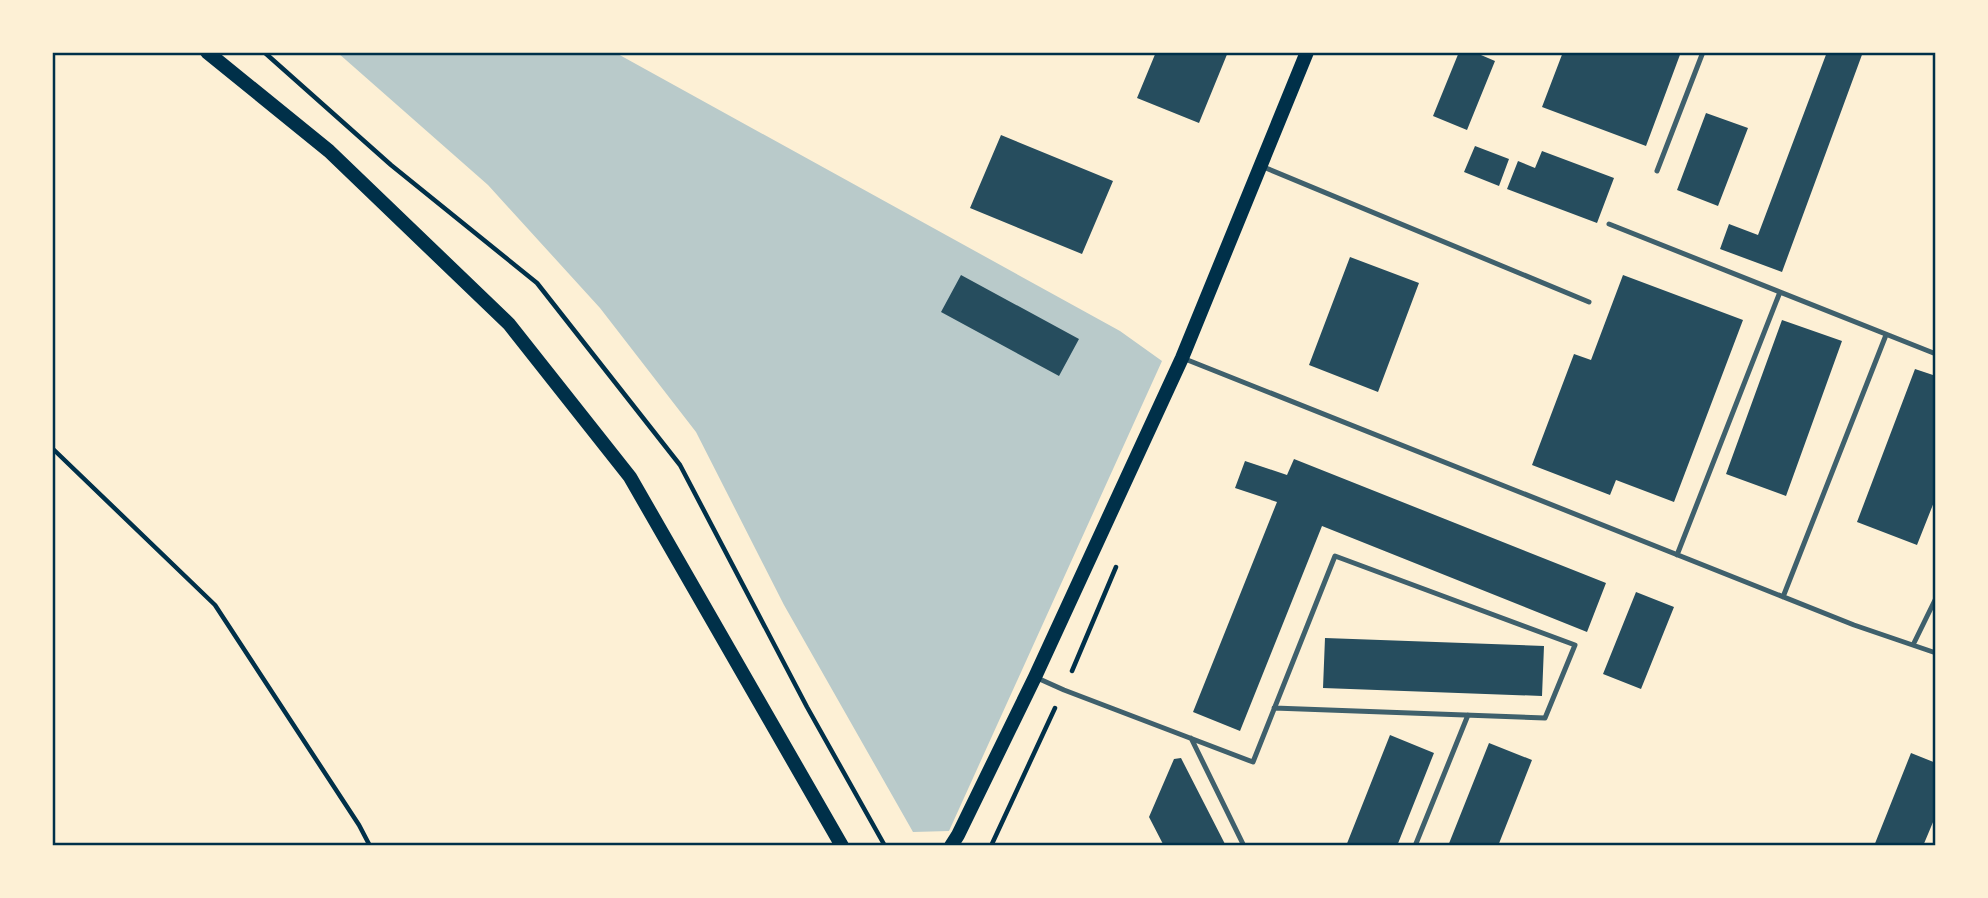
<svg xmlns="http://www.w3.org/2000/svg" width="1988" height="898" font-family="Roboto,sans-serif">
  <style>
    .green { fill: #b9caca }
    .building { fill: #264d5e }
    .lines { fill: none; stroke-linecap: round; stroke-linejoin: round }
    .path { stroke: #003049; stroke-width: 4.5 }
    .service { stroke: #3f606c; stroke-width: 5 }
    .secondary { stroke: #003049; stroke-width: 14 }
    .neatline { fill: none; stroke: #003049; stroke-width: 2.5 }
  </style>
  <rect width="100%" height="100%" fill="#fdf0d5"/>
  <!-- green -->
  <path class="green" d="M338,53H616L1120,331L1162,361L949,831L913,832L784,605L696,432L600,308L488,185Z"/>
  <!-- building -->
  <path class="building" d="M1156,52H1228L1199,123L1137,98Z
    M1459,52H1474L1495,61L1467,130L1433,116Z
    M1563,52H1681L1646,146L1542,107Z
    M1827,52H1863L1782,272L1720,249L1729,224L1758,235Z
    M1706,113L1748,128L1718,206L1677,190Z
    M1001,135L1113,181L1082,254L970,208Z
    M1475,146L1509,159L1499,186L1464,172Z
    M1542,151L1614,178L1597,223L1507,189L1518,161L1535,168Z
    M1350,257L1419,283L1378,392L1309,365Z
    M961,275L1079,339L1059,376L941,312Z
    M1623,275L1743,320L1674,502L1616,480L1610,495L1532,465L1574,354L1591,360Z
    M1782,320L1842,341L1786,496L1726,474Z
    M1915,369L1936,376V497L1917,545L1857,522Z
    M1294,459L1606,583L1587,632L1322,526L1240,731L1193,712L1277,502L1235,488L1245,461L1287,475Z
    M1636,592L1674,607L1641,689L1603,674Z
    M1325,638L1544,646L1542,696L1323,688Z
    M1390,735L1434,753L1397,846H1346Z
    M1489,743L1532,760L1498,846H1448Z
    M1911,753L1936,763V815L1923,846H1874Z
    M1181,758L1226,846H1164L1149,817L1174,759Z"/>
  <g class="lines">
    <!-- path -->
    <path class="path" d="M264,52L391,165L537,283L680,465L807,707L885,846
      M52,448L215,605L359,825L370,846
      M1072,671L1116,567
      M991,846L1055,708"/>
    <!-- service -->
    <path class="service" d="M1261,166L1589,302
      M1657,171L1703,52
      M1609,224L1936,354
      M1185,359L1854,625L1936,653
      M1677,555L1780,292
      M1783,597L1886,335
      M1913,645L1936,598
      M1035,677L1064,690L1253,762L1335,556L1575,645L1545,718L1274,708
      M1191,738L1244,846
      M1415,846L1468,715"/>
    <!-- secondary -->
    <path class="secondary" d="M207,52L329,151L509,324L630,477L842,846
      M951,846L958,835L1035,677L1182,358L1307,52"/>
  </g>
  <!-- border -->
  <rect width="1988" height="898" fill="none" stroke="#fdf0d5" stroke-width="108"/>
  <rect x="54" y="54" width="1880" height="790" class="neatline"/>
</svg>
